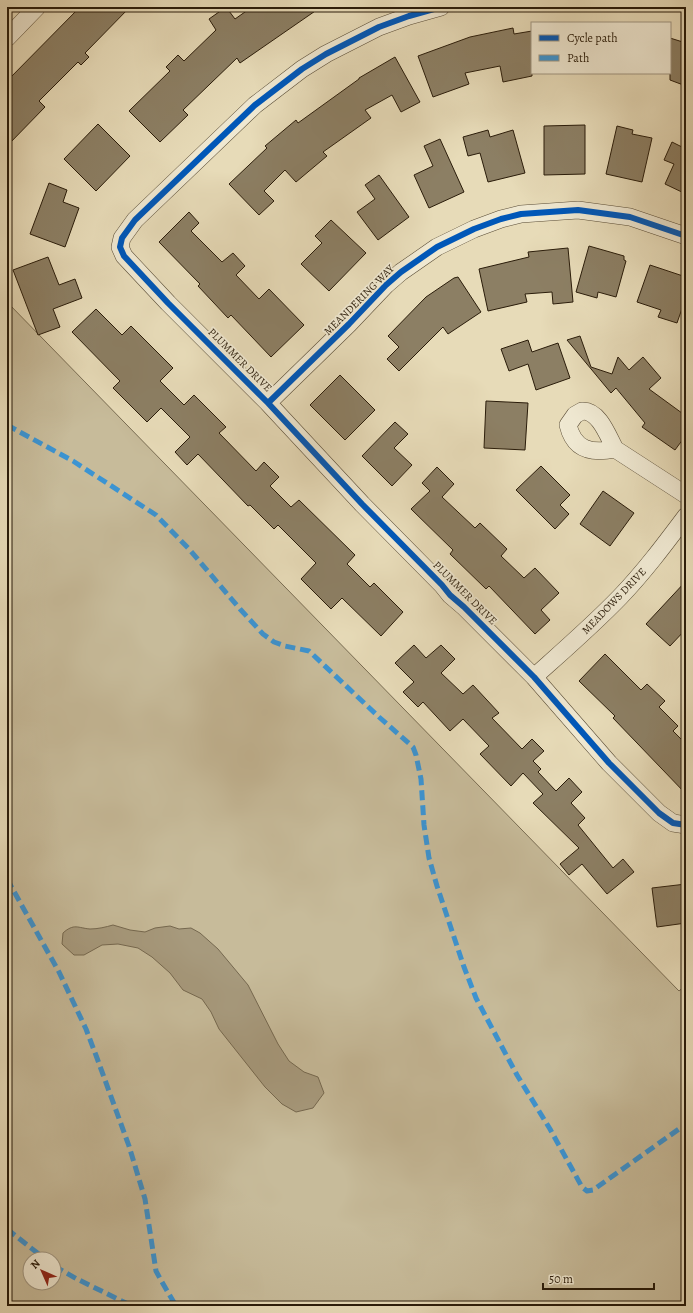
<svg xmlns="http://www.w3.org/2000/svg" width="693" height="1313" font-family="Alegreya,serif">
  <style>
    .green { fill: #c7bb9a; stroke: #786c52; fill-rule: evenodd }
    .water { fill: #a79a7d; stroke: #75684f }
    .building { fill: #8c7f64; stroke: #2a1c0a }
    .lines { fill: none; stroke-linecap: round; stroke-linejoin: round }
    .street-casing { stroke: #594c36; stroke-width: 18 }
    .street { stroke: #efe8d1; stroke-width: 17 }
    .quiet { stroke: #3c94d2; stroke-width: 5; stroke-dasharray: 10 5; stroke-linecap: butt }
    .cycleway-casing { stroke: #efe8d1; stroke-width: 8 }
    .cycleway { stroke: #0057b8; stroke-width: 6 }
    .labels { text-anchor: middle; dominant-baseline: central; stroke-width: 3.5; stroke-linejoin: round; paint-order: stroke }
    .street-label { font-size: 11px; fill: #2a1c0a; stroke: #efe8d1 }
  </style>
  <rect width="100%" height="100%" fill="#e7dbb8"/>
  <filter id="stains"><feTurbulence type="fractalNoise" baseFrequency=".005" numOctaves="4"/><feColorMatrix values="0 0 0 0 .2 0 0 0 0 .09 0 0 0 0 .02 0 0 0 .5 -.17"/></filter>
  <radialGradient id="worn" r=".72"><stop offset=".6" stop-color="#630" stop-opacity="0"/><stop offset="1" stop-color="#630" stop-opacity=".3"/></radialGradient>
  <!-- green -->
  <path class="green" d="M7,302L679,991L686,985V1306H7ZM30,1259H54V1283H30Z"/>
  <!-- water -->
  <path class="water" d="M113,925L130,930L145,932L155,928L170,926L179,929L191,928L200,933L218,949L248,985L278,1044L289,1061L304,1072L318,1077L324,1093L313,1108L296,1112L282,1104L265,1087L219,1029L211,1012L202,999L183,990L170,973L152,957L138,948L118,944L102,945L84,955H74L62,944L63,933C74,923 78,928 90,929C98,929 106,927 113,925Z"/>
  <!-- building -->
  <path class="building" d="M80,7H130L85,53L89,57L81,65L78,62L39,101L45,107L7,146V81Z
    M226,7L235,19L252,7H321L240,63L237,58L183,110L188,115L160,142L129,111L170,71L166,67L178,55L184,61L216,30L209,19Z
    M513,28L514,34L532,31V76L503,82L500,66L465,73L469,84L433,97L418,56L470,37Z
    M670,38L686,43V86L670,80Z
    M395,57L420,102L401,112L392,95L365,110L371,118L323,152L327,156L296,182L285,170L264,191L274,201L259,215L229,184L267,148L265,146L296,120L298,123L359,79V78Z
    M98,124L130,156L96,191L64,159Z
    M585,125V174L544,175V126Z
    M617,126L633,130L632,134L652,138L642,182L606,174Z
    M488,130L490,137L513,130L525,173L488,182L480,153L468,156L463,137Z
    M686,138V194L665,184L674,164L664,160L672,142L682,147Z
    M440,139L464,192L429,208L414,175L433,166L424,146Z
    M379,175L409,217L378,240L357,212L375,199L365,185Z
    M49,183L67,190L63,202L79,208L65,247L30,234Z
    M189,212L199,223L191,231L222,262L233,253L245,266L236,275L259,299L269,289L304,325L271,357L231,315L228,318L198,286L200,284L159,242Z
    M331,220L366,253L329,291L301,264L322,243L315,236Z
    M589,246L624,256V260L626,261L616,297L598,292L597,298L576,292Z
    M568,248L573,302L553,304L552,292L525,294L527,302L488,311L479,269L529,257L528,252Z
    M48,257L59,285L75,279L82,298L53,309L60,327L38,335L13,270Z
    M650,265L686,277V297L677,323L658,317L661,310L637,302Z
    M458,277L481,312L448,334L443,327L399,371L387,359L399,347L388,336L426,297L454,278Z
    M96,309L122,335L131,326L173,368L160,381L184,405L194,395L226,427L219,433L256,471L264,462L279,477L270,486L291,507L299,500L355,555L347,564L370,587L374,583L403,612L381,636L342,598L331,609L301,579L316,563L278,525L274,529L250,505L248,506L198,454L187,465L175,452L190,437L161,408L147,422L113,388L120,381L72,332Z
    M580,336L591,367L612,374L618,357L629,370L643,357L661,378L649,389L686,416V435L675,450L642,427L645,423L616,388L611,393L567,340Z
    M528,340L532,352L558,343L570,378L536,390L528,364L509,371L501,349Z
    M340,375L375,410L345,440L310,405Z
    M486,401L528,403L525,450L484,448Z
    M395,422L408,434L394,448L412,465L392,486L362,456Z
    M541,466L570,495L560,505L569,514L555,529L516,490Z
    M437,467L454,484L442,497L475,528L480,523L507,549L501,556L524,578L535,568L559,593L541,610L550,620L535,634L489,586L486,589L450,554L453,550L411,509L430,491L422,483Z
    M603,491L634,513L610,546L580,524Z
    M686,581V629L670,646L646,624Z
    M414,645L426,658L441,645L455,659L441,673L463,694L473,685L499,713L492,718L522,749L532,739L544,751L533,761L541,769L538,772L556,791L569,778L582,792L571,803L585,818L578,825L613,868L623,859L634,872L607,894L582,864L569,875L560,864L579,848L533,803L543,794L523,773L511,786L480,754L489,746L463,719L450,731L423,702L418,707L403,692L414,682L395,663Z
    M605,654L641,690L647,684L665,701L659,707L678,726L673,731L686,744V794L613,718L615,716L579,681Z
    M686,884V923L657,927L652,888Z"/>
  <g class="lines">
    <defs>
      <path id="street" d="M441,7L409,16L379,27L326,54L302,69L255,105L135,220L122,238L120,247L124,256L168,303L268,403L362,504L442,585L450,595L464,607L534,677L609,763L659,813L673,823L686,825
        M7,38L37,7
        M268,403L349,324L386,285L401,272L437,247L474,229L501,219L521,214L578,210L630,217L686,236
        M582,411C599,410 608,436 615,449C591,454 574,450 568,425L575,415Z
        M615,449L686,495
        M534,677C563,651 593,625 620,597C644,572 665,544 686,516"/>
    </defs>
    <!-- street casing -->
    <use href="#street" class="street-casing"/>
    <!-- street -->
    <use href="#street" class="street"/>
    <!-- quiet -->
    <path class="quiet" d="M7,425L73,461L156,515L189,549L240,609L263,634L274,642L285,646L309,651L379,717L413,747L416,755L421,779L424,825L429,858L437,886L464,967L476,998L502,1047L517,1075L550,1129L582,1187L587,1191L593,1190L686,1124
      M7,879L59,972L86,1029L97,1058L129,1146L145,1199L156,1271L162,1282L176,1306
      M7,1229L45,1259
      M54,1266L77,1279L132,1306"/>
    <defs>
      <path id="cycleway" d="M441,7L409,16L379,27L326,54L302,69L255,105L135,220L122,238L120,247L124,256L168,303L268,403L362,504L442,585L450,595L464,607L534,677L609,763L659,813L673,823L686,825
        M268,403L349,324L386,285L401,272L437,247L474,229L501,219L521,214L578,210L630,217L686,236"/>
    </defs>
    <!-- cycleway casing -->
    <use href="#cycleway" class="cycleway-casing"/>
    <!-- cycleway -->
    <use href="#cycleway" class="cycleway"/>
  </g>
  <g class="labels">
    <!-- street labels -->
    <g class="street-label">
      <text transform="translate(359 300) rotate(-45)">MEANDERING WAY</text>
      <text transform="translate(240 360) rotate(45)">PLUMMER DRIVE</text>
      <text transform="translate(465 593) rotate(45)">PLUMMER DRIVE</text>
      <text transform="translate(614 601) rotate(-46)">MEADOWS DRIVE</text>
    </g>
  </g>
  <!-- margin -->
  <rect width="693" height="1313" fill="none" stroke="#e7dbb8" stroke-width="24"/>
  <rect x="8" y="8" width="677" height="1297" fill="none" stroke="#2a1c0a" stroke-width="2"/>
  <rect x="12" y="12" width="669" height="1289" fill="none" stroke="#2a1c0a"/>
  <!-- legend -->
  <rect x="531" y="22" width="140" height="52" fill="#efe8d1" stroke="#a09681"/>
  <rect x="539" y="35" width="20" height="6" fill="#0057b8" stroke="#a09681"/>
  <text x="567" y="42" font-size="12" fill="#2a1c0a">Cycle path</text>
  <rect x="539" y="55" width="20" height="6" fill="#3c94d2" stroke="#a09681"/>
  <text x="567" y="62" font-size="12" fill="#2a1c0a">Path</text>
  <!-- north arrow -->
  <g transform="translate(42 1271) rotate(315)"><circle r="19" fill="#efe8d1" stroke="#a09681"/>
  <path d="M0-3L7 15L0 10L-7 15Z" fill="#8f2418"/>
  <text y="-6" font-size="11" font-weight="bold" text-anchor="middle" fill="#2a1c0a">N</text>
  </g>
  <!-- scale -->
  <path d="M543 1283v6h111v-6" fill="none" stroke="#2a1c0a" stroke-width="2"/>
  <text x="549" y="1283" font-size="12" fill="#2a1c0a" stroke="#efe8d1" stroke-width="3" paint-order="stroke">50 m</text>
  <rect width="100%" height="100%" filter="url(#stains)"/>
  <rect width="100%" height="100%" fill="url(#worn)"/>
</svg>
